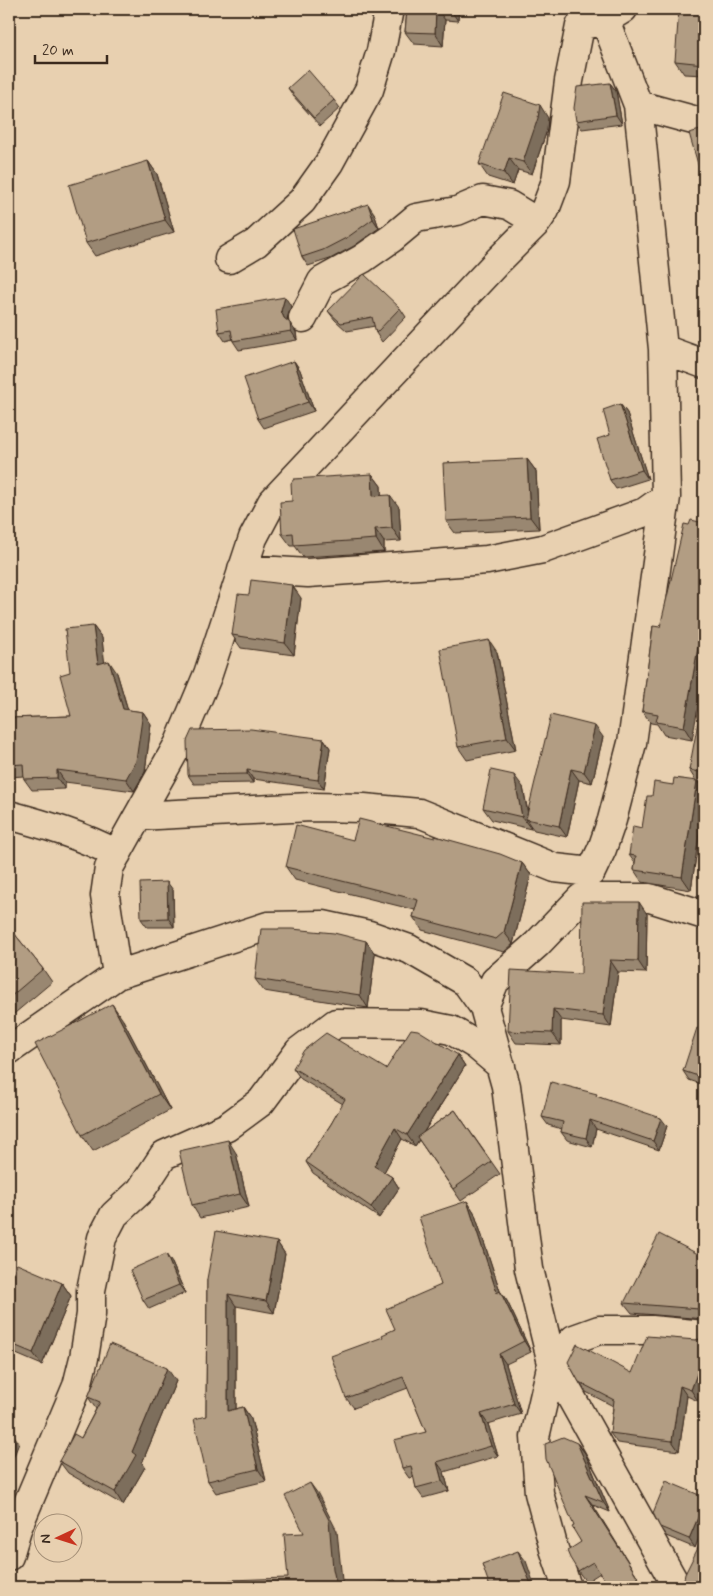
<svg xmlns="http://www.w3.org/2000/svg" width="713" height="1596" font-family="Mynerve,sans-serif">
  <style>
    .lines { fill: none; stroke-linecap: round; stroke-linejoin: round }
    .street-casing { stroke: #3b2a1e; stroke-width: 31 }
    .street { stroke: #e8d0b0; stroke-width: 28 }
    .wall { fill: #998771; stroke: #3b2a1e }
    .shaded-wall { fill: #7d6e5c; stroke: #3b2a1e }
    .building { fill: #b29d83; stroke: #3b2a1e }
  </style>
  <rect width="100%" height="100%" fill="#e8d0b0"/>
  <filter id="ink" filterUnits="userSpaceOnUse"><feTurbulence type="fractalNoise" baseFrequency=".02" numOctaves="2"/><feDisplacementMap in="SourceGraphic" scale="10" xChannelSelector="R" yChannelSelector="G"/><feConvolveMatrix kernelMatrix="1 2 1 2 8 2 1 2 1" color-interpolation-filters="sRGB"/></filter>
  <g filter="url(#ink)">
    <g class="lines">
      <defs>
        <path id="street" d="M638,105L704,123
          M229,259L256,243L302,201L329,163L369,90L381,51L389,9
          M303,318L322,281L362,259L392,238L416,218L457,211L483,200L509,205L537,222
          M663,349L704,364
          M242,569L308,573L487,560L543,549L645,512L666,497
          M9,815C46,825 83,836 117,854
          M138,816L179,743L208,674L253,538L272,502L498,261L537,222L545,210L556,181L569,81L580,26L605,20
          M117,975L105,896L109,868L138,816L311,807L364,808L419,813L555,868L591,872L602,849L612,820L632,743L666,497L663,349L638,105L605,20L623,9
          M484,1007L495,981L537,944L581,898H650L704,915
          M9,1050L117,975L268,926L323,925L369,935L409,949L466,982L484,1007L506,1086L529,1269L552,1363L677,1587
          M9,1556L17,1529L77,1386L84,1358L91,1314V1290L102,1238L114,1215L141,1190L164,1155L227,1127L261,1102L299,1051L336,1023L421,1024L451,1030L476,1045L501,1066
          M567,1587L554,1549L539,1493L535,1437L552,1363L574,1339L599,1330H652L704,1335"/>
      </defs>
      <!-- street casing -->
      <use href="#street" class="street-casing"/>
      <!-- street -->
      <use href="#street" class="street"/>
    </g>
    <!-- wall -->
    <path class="wall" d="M407,9H459L458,21L445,20L443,46L414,44L405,32Z
      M704,11V75L684,74L675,61Z
      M610,83L616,91L622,124L582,129L576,121Z
      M288,88L334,100L340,108L320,126L294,97Z
      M548,118L547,130L532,174L518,170L513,185L488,177L479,164Z
      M148,161L157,174L174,232L95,256L86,243Z
      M374,213L379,228L354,246L330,259L308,266L302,257Z
      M291,306L287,319L288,322L296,332L297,340L239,350L233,341V339L225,341L219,332Z
      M400,308L406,317L382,342L376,333L375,326L347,331L335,320L328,311Z
      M294,361L300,370L314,411L264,428L258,419Z
      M620,404L627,413L648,479L616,489L610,480V435Z
      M527,459L536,471L539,529L455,533L446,521Z
      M372,474L381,486V495L399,507L401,541L384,542V552L303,557L295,546H291L282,534L292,501Z
      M249,595L301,598L294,655L241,648L232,635Z
      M93,626L102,638L104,662L117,673L128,710L143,712L151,724L145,772L134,791L65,782V789L32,790L24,779V776L9,777V718L71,716L70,672Z
      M653,626L692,740L664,735L657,724L651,723L642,711Z
      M497,652L516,750L467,760L458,747Z
      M704,718V784L698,783L704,792V802L691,890L642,882L634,870L635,863L629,855L642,828L652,796L673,785L696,781L689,770Z
      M603,737L592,783L579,780L567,837L534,830L530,825L531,829L492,820L483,808L523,787L528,812Z
      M324,739L330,748L324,789L253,779V783L194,784L188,775Z
      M353,840L522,863L531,875L513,944L504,952L422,930L413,917L415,910L295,880L286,867Z
      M173,890L174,927H147L141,919Z
      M647,914L646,973L618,972L611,1027L561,1020V1045L516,1043L508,1031L581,974Z
      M9,927L43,969L52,982L9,1018Z
      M366,941L375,954L368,1008L264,991L255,979Z
      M123,1020L170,1110L93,1151L82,1135Z
      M704,1030V1085L689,1080L683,1071Z
      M458,1055L465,1066L424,1132L455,1110L500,1174L461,1201L419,1140L415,1146L402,1139L384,1172L392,1177L399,1188L379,1218L313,1173L306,1162L331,1124L343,1104L301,1079L293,1068L386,1069Z
      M599,1097L667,1126L659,1150L596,1129L592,1147L567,1140L561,1132L562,1129L548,1125L542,1117Z
      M236,1153L249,1207L200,1218L192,1205Z
      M467,1201L474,1212L500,1291L507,1301L531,1352L506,1364L521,1414L488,1424L498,1456L444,1472L449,1491L423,1498L416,1488L414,1477L409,1478L402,1468L426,1432L408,1388L354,1408L346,1398L383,1337L395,1329L441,1285Z
      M704,1237V1319L632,1313L624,1303L698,1254Z
      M277,1242L285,1254L274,1313L236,1306V1409L243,1407L251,1419L266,1481L216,1493L208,1481L206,1416L207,1279Z
      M172,1263L185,1293L149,1309L143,1300Z
      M9,1283H62L71,1296L42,1365L9,1351Z
      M704,1338V1384L698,1401L687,1396L679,1451L617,1443L610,1433L613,1406L586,1392L579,1382L632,1373L696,1340Z
      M176,1381L142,1463L145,1467L123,1505L68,1473L59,1461L81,1438L96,1409L88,1397Z
      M577,1443L585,1453L610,1512L593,1505L600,1573L586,1582L578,1571L581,1542L574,1526Z
      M704,1497V1526L695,1548L666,1536L660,1527Z"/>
    <!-- shaded-wall -->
    <path class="shaded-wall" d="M436,9H437L445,20L443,46L435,33Z
      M450,9H459L458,21Z
      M610,83L616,91L622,124L616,115Z
      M540,105L548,118L547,130L532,174L523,162Z
      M509,158L518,170L513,185L504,173Z
      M148,161L157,174L174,232L165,220Z
      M368,204L374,213L379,228L373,219Z
      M285,297L291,306L287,319L290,327L284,318L281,311Z
      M290,323L296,332L297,340L291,331Z
      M294,361L300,370L314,411L308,402Z
      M620,404L627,413L648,479L642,470Z
      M527,459L536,471L539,529L530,517Z
      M372,474L381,486L382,508L373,496Z
      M390,495L399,507L401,541L392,528Z
      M375,529L384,542V552L376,539Z
      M292,585L301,598L294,655L285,643Z
      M704,613V674L692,740L684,727Z
      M93,626L102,638L106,676L98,664Z
      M489,640L497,652L516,750L507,738Z
      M109,661L117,673L131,721L123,709Z
      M143,712L151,724L145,772L134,791L126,779Z
      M595,726L603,737L592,783L584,772Z
      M324,739L330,748L324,789L318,780Z
      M571,769L579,780L567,837L559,826Z
      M57,770L65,782V789L57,778Z
      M247,770L253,779V783L247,774Z
      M514,775L523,787L529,820L526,819L530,825L531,829L522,817Z
      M697,781L704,792V802L691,890L682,877Z
      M522,863L531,875L513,944L504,932Z
      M167,882L173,890L174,927L168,918Z
      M639,902L647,914L646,973L638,961Z
      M366,941L375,954L368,1008L360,995Z
      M610,960L618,972L611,1027L603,1015Z
      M112,1004L123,1020L170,1110L159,1094Z
      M553,1009L561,1020V1045L552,1033Z
      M458,1055L465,1066L415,1146L407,1135Z
      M661,1118L667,1126L659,1150L653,1141Z
      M590,1120L596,1129L592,1147L586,1138Z
      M395,1128L402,1139L382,1176L374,1166Z
      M228,1140L236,1153L249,1207L240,1194Z
      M392,1177L399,1188L379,1218L371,1207Z
      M467,1201L474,1212L504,1303L497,1293Z
      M277,1242L285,1254L274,1313L266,1301Z
      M166,1254L172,1263L185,1293L179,1285Z
      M62,1283L71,1296L42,1365L33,1353Z
      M500,1291L507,1301L531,1352L524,1341Z
      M228,1294L236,1306V1422L228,1411Z
      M499,1354L506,1364L521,1414L514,1404Z
      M704,1354V1384L698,1401L691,1390Z
      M167,1368L176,1381L142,1463L145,1467L123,1505L115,1492L132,1452Z
      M680,1386L687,1396L679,1451L672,1441Z
      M243,1407L251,1419L266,1481L258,1469Z
      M481,1414L488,1424L498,1456L491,1446Z
      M13,1434L19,1443L9,1469V1444Z
      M577,1443L585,1453L610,1512L603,1502Z
      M437,1462L444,1472L449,1491L442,1481Z
      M310,1483L318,1494L337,1531L342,1580L343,1587H337Z
      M585,1495L593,1505L644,1587Z
      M704,1503V1526L695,1548L689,1539Z
      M518,1551L526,1561L535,1587H532Z
      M395,1580L401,1587H397Z"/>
    <!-- building -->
    <path class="building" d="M407,9H436L435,33L405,32Z
      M679,9L704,11V64L675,61Z
      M308,70L334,100L314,118L288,88Z
      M610,83L616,115L576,121L574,108L577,87Z
      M504,93L540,105L538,118L523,162L509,158L504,173L479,164Z
      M704,129V178H702L689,133Z
      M148,161L165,220L86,243L69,185Z
      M368,204L373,219L348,237L323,250L302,257L293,229Z
      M364,274L400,308L376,333L372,317L341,323L328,311Z
      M285,297L281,311L284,318L290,323L291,331L233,341L231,330L219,332L216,309Z
      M294,361L308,402L258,419L244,378Z
      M620,404L642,470L610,480L597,439L610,435L603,410Z
      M527,459L530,517L446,521L443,463Z
      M372,474L373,496L390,495L392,528L375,529L376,539L294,545L293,533L282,534L280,502L292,501L291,483L294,479Z
      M691,520L704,523V613L684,727L656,722L658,714L642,711L653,626L660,627L684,524L689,525Z
      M251,580L292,585L285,643L232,635L238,594L249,595Z
      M93,626L98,664L109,661L123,709L143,712L136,761L126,779L57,770V778L24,779L23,764L9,765V718L71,716L60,675L70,672L65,629Z
      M489,640L507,738L458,747L440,649Z
      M551,715L595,726L584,772L571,769L559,826L526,819Z
      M699,717L704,718V773L689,770Z
      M251,729L324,739L318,780L247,770V774L188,775L187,741L192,730Z
      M491,770L514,775L522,817L483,808Z
      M674,778L697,781L682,877L634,870L636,856L629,855L633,826L642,828L647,796H652L654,782L673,785Z
      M359,819L435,838V836L500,854L522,863L504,932L496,939L413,917L418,900L286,867L296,825L353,840Z
      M167,882L168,918L141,919L140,883Z
      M582,902H639L638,961L610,960L603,1015L553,1009L552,1033L508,1031L511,970L581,974Z
      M9,927L43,969L9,998Z
      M261,929H292L334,933L366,941L360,995L255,979Z
      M112,1004L159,1094L82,1135L35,1044Z
      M697,1028L704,1030V1078L683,1071Z
      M411,1029L418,1030L458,1055L407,1135L395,1128L374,1166L392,1177L371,1207L306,1162L331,1124L345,1099L293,1068L304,1050L326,1033L386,1069Z
      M551,1082L597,1094L596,1096L661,1118L653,1141L590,1120L586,1138L561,1132L563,1122L542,1117Z
      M455,1110L491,1162L453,1189L417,1137Z
      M228,1140L240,1194L192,1205L179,1151Z
      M467,1201L497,1293L500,1291L524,1341L499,1354L514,1404L481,1414L491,1446L437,1462L442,1481L416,1488L411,1466L402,1468L394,1440L426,1432L403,1377L346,1398L331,1356L383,1337L382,1335L395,1329L386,1309L441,1285L419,1217Z
      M216,1231L277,1242L266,1301L228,1294V1411L243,1407L258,1469L208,1481L194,1419L206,1416L207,1279Z
      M659,1234L698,1254L704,1237V1311L699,1309L624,1303Z
      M166,1254L179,1285L143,1300L130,1270Z
      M17,1264L62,1283L33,1353L9,1343V1283Z
      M647,1336L696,1340L704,1338V1354L691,1390L680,1386L672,1441L610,1433L614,1400L579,1382L568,1362L577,1344L632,1373Z
      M110,1344L167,1368L132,1452L136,1455L115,1492L59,1461L74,1434L81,1438L100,1402L88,1397Z
      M9,1432L13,1434L9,1444Z
      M563,1437L577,1443L603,1502L585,1495L644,1587H609L593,1562L578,1571L570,1558L567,1551L581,1542L572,1527L574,1526L546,1459L545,1444Z
      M666,1481L704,1497V1503L689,1539L660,1527L653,1513Z
      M310,1483L329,1520L333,1569L337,1587H230L229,1580L288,1578L284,1534L304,1533L285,1496Z
      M701,1542L704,1544V1587H690L683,1584L685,1574Z
      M518,1551L532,1587H490L482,1564Z
      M395,1580L397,1587H376V1583Z"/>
  </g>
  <!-- margin -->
  <rect width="713" height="1596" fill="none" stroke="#e8d0b0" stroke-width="30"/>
  <rect x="15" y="15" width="683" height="1566" fill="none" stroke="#3b2a1e" stroke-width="2" filter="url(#ink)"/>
  <!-- north arrow -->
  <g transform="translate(58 1538) rotate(266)"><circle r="24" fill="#e8d0b0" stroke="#a38e76"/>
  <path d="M0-4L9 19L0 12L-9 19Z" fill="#c8321e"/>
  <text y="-8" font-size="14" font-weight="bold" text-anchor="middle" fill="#3b2a1e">N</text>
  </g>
  <!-- scale -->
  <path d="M35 55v8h72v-8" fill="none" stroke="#3b2a1e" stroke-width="2.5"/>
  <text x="42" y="55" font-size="15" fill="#3b2a1e" stroke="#e8d0b0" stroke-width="4" paint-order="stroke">20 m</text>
</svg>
